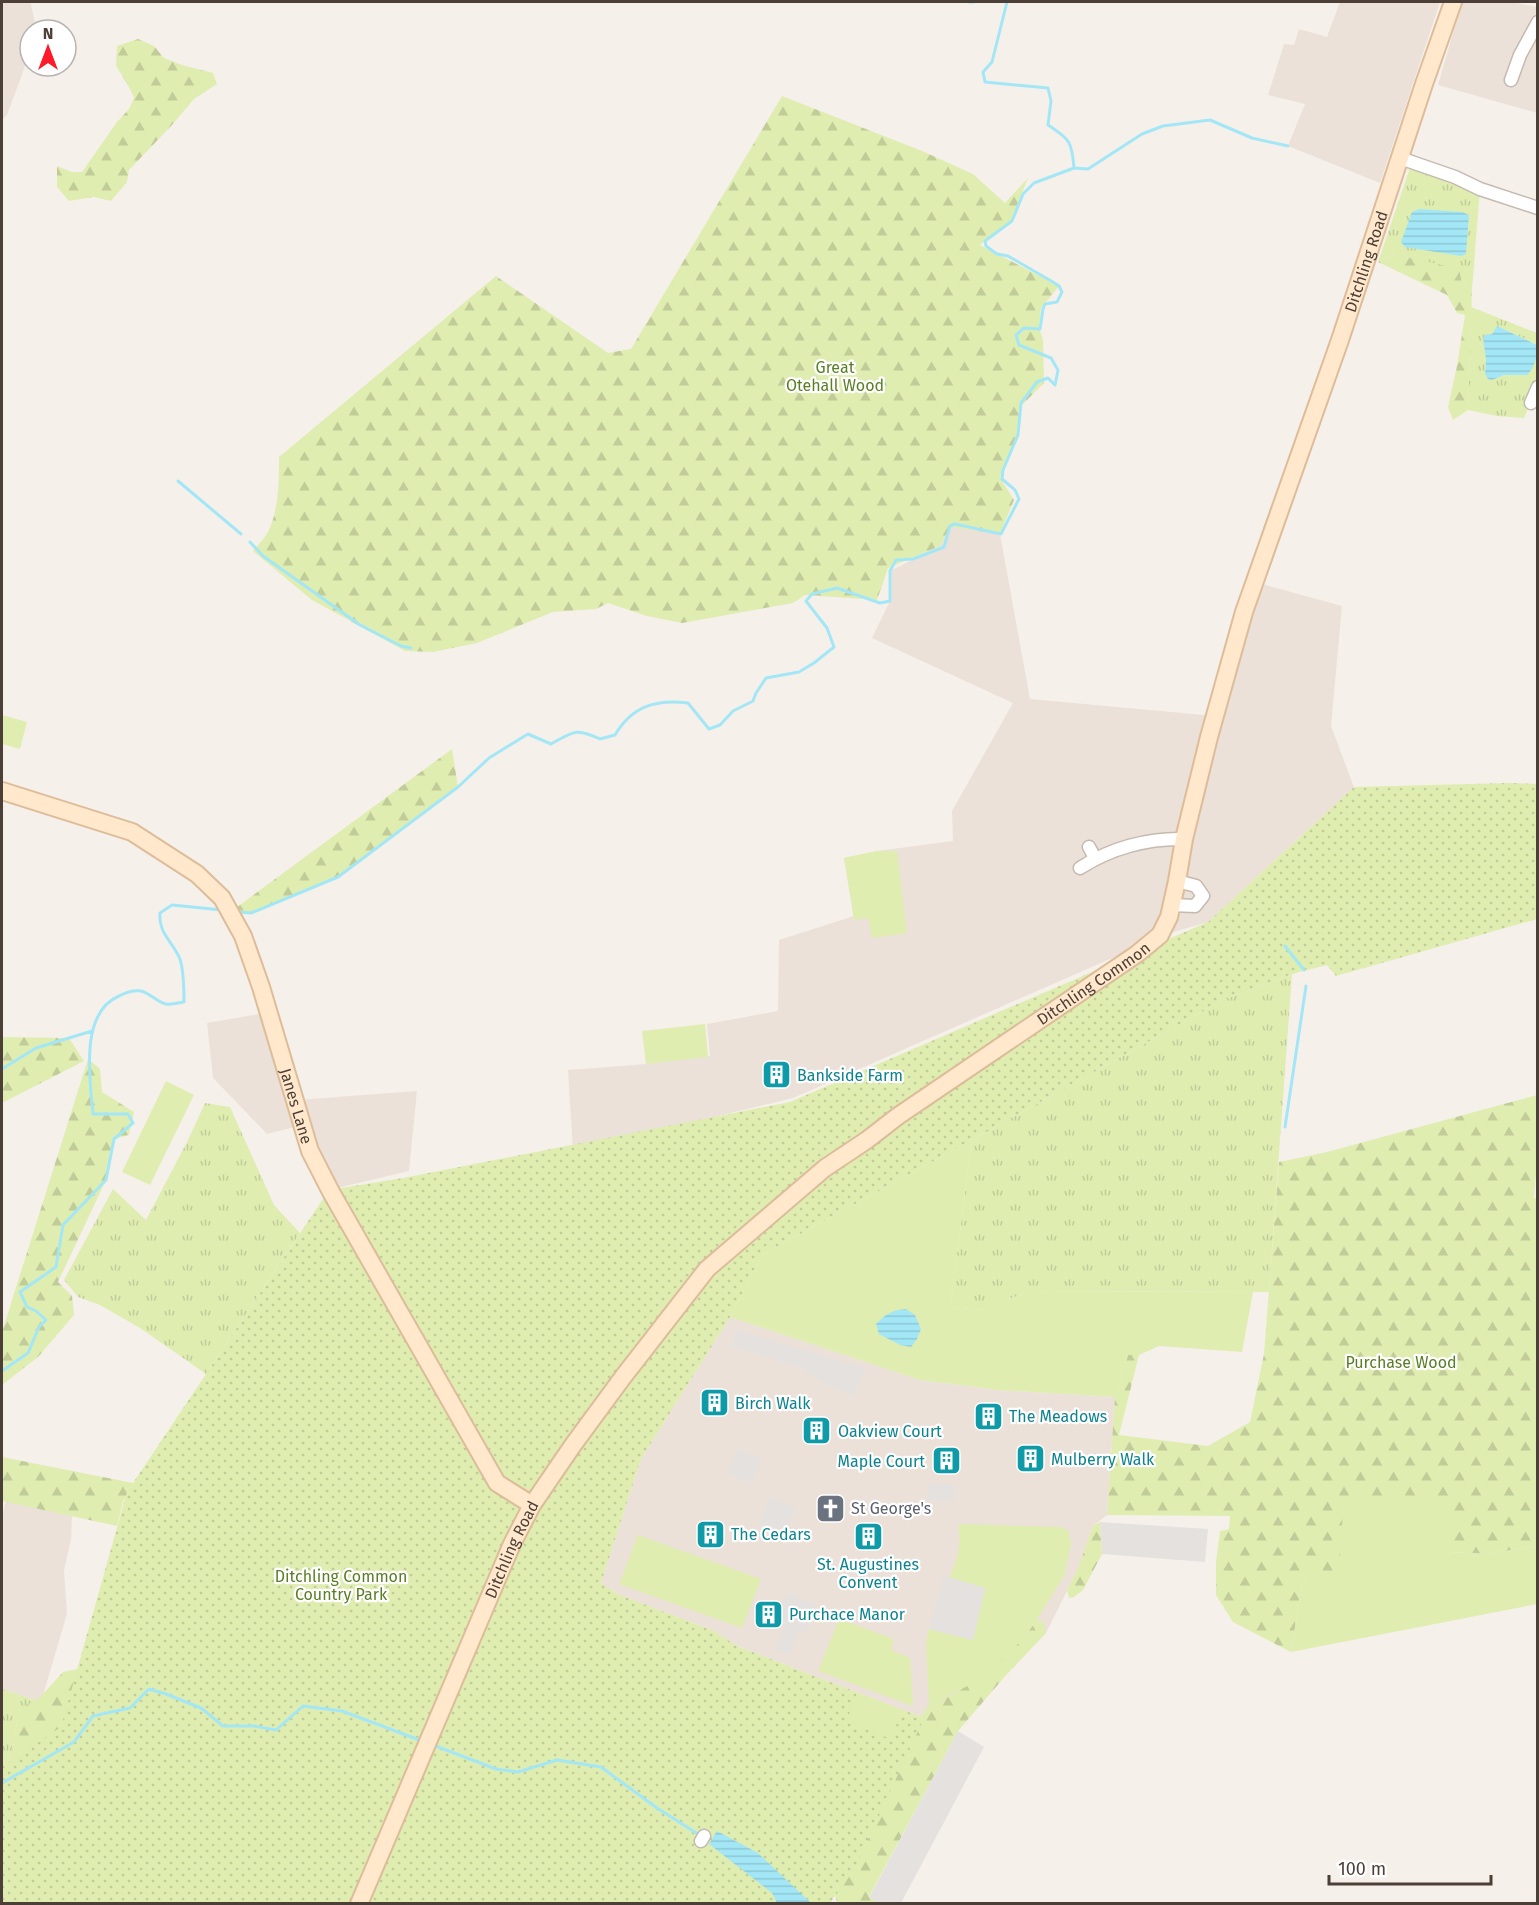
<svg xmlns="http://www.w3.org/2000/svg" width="1539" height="1905" font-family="'Fira Sans',sans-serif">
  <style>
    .residential { fill: #ebe1d8 }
    .grass { fill: url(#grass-tufts) }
    .forest { fill: url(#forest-firs) }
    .park { fill: url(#park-dots) }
    .garden { fill: #dfedb1 }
    .parking { fill: #e5e1df }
    .water { fill: url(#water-rules) }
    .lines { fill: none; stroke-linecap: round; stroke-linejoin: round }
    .stream { stroke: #a3e7f7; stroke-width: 3 }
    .street-casing { stroke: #c6b9af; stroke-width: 15 }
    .secondary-casing { stroke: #ddbc99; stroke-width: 20 }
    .street { stroke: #fff; stroke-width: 12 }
    .secondary { stroke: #ffe8cc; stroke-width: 16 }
    .labels { text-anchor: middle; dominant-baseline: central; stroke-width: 4.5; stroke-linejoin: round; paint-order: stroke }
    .street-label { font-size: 16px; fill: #4c3f37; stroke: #fff }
    .park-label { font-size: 16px; fill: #597e23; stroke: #fff }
    .culture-label { font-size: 16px; fill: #0d838f; stroke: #fff; text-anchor: start }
    .worship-label { font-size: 16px; fill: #5b616d; stroke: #fff; text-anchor: start }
  </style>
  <defs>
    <pattern id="grass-tufts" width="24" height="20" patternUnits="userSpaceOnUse" patternTransform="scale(1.5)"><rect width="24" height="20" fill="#dfedb1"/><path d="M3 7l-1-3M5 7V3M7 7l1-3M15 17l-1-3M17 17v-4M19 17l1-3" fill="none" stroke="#c1cc99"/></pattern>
    <pattern id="forest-firs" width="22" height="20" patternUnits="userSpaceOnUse" patternTransform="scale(1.5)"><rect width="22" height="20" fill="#dfedb1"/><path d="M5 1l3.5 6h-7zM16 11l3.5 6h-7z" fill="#c1cc99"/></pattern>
    <pattern id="park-dots" width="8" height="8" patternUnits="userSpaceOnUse" patternTransform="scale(1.5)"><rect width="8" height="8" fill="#dfedb1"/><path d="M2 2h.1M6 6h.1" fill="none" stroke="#c1cc99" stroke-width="1.8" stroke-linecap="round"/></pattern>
    <pattern id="water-rules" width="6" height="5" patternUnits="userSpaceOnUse" patternTransform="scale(1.5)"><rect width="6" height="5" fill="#a3e7f7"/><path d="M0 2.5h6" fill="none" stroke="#8ec7d4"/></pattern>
  </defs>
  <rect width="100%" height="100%" fill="#f6f0eb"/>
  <!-- residential -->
  <path class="residential" d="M2,2H29L31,4L36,28L35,30H30V48L24,69L7,115L2,120Z
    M1340,2H1440L1380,183L1288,146L1305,104L1268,95L1284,44L1294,45L1299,29L1327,37Z
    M1462,2H1511L1537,7V113L1438,85Z
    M950,526L1000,534L1030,699L1215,716L1255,582L1342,606L1331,726L1354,787L1208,922L1167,934L793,1098L573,1151L568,1070L646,1064L710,1056L707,1024L778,1011L779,940L854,916L844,858L877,851L953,841L952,811L1013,703L872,638L890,601V571L940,546Z
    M265,1013L299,1126L267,1134L213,1078L207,1023Z
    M417,1091L409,1171L333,1189L297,1100Z
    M730,1317L920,1380L999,1390L1115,1397L1107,1515L1093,1526L1077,1571L1046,1633L1007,1674L924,1718L737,1646L714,1631L620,1595L601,1583L641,1459Z
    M9,1487L73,1491L71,1540L64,1570L67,1614L41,1702L2,1689V1518Z"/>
  <!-- grass -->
  <path class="grass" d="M1412,162L1480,189L1472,290L1462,284L1394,254L1378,262Z
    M1471,307L1537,333V345L1497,326L1492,334H1488L1483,339L1486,359L1485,374L1492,379C1505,372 1518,378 1530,372L1537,354V387L1524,418L1497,416L1468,410Z
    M1292,974L1269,1292L1030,1291L982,1310L950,1307L972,1140L1223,1000Z
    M205,1103L230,1107L274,1205L300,1233L206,1374L140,1328L100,1305L78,1297L64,1280L113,1189L146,1220L188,1140Z
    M2,1689L35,1700L18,1717L11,1752L2,1763Z"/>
  <!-- forest -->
  <path class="forest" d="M138,39L154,46L164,58L182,65L213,73L217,84L194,99L172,125L129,170L127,182L111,201L94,197L69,201L57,187V166L72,172H82L117,122L129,109L134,98L128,85L116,66L117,46Z
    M782,96L922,151L973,174L1005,203L1028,178L1011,220L980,245L1059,286L1041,308L1039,328L1043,340L1044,383L1022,405L1017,435L1000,478L1014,500L1000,534L950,527L940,546L888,568L877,600L805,595L793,603L682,623L647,616L608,603L596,609L553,612L477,643L433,652L405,651L312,600L253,551C258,545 264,539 268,532C279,510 279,481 279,457L496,276L608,353L631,349Z
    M1394,254L1459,269L1462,284L1472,290L1468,410L1453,420L1448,407L1457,366L1465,315L1457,313L1447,295L1378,262Z
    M452,749L458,787L338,877L251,913H229Z
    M2,1037L69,1038L84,1061L2,1103Z
    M88,1059L100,1069L102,1092L134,1112L129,1135L114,1139L106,1180L58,1282L72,1296L74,1315L38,1357L2,1385V1332Z
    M1537,1095L1538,1150L1534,1198L1538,1199L1537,1546L1487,1554L1447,1552L1339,1571L1303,1579L1291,1652L1233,1622L1216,1595V1562L1220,1531L1229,1529L1230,1516L1107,1515L1115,1397L1128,1355H1139L1119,1435L1208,1446L1250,1422L1264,1354L1279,1162L1327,1152Z
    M2,1457L133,1483L123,1502L117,1526L2,1501Z
    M1100,1522L1102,1554L1083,1590L1074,1597L1069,1598L1067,1590L1077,1571L1093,1526Z
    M1036,1621H1043L1046,1633L1007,1674L958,1731L869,1897L880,1903H837L834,1887L911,1730L929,1705L958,1692L1022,1640Z
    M77,1669L94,1683L2,1814V1763L11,1752L18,1717L25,1706L40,1697L63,1672Z"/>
  <!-- park -->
  <path class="park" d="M1509,783L1537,784V919L1336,976L1327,965L1292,974L1223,1000L972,1140L762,1255L730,1317L641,1459L601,1583L620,1595L714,1631L737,1646L924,1718L855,1868L830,1903L2,1904V1767L61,1727L127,1492L329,1190L403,1178L790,1102L1208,922L1354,787Z"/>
  <!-- garden -->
  <path class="garden" d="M2,715L27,722L20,749L2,744Z
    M877,851H897L907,933L872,938L868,918L854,920L844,858Z
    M705,1024L708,1057L646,1064L642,1031Z
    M166,1081L194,1095L150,1185L122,1172Z
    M972,1140L950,1307L982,1310L1030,1291L1253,1292L1242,1352L1159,1346L1139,1355H1128L1115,1397L999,1390L920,1380L730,1317L762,1255Z
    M1344,1497L1452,1502L1448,1552L1487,1554L1537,1546V1604L1291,1652L1303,1579L1339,1570Z
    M958,1524L1060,1527L1069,1531L1071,1545L1064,1576L1036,1621L1022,1640L984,1678L929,1705L926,1643L929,1629L973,1640L985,1589L949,1577C958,1560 962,1543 958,1524Z
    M638,1535L761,1579L742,1628L619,1584Z
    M839,1619L894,1639L891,1650L910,1658L913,1706L818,1671Z
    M857,1693L902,1710L891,1739L846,1722Z"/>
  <!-- parking -->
  <path class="parking" d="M736,1330L865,1368L853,1396L823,1384V1380L804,1373L805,1369L731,1346Z
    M737,1449L762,1459L752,1483L727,1473Z
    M927,1484H954V1501H927Z
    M770,1497L796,1507L785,1535L759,1525Z
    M1100,1522L1208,1529L1205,1562L1102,1554Z
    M945,1576L985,1588L973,1640L929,1629L940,1587Z
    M787,1593L818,1605L806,1634L798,1632L789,1655L775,1649L785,1626L775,1621Z
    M958,1731L984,1747L901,1903H880L869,1898Z"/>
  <!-- water -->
  <path class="water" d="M1419,209L1462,212L1469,215L1466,254L1461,256L1405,247L1401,242L1412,212Z
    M1497,326L1537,345C1538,355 1535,368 1527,375H1504L1492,380L1488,379L1485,374L1486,359L1483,339L1485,335L1492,334Z
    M906,1309L915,1315L921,1329L917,1339L911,1347L900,1345L879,1334L876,1324C886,1314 892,1310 906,1309Z
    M717,1831L758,1853L811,1903H777L772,1893L709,1844Z"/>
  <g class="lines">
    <!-- stream -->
    <path class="stream" d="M969,2H974
      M1007,2L992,62L983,72L985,82L1048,88L1051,101L1048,125C1070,139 1072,142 1074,168
      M178,481L241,534
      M250,542L263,556L360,625L401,646L411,648
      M237,912L251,913L338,877L458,787L489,758L528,734L551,744C573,732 575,727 600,739L615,735C632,706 656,699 688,703L709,729L720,725L733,711L753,701L756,693L766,678L799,672L814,663L834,647L827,628L806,601L812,594L837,588L880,603L890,601V571L896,560L913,559L944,547L950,526L955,524L1001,534L1019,499L1015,490L1002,479L1003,470L1018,435L1021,403L1037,382L1048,378L1055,385L1058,370L1051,358L1019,345L1016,335L1024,328L1040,329L1043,309L1045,304L1057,302L1062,292L1059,286L1053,282L1008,256L997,254L986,246L985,241L1012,221L1023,194L1034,183L1074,168L1088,169L1142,134L1163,126L1210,120L1252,138L1288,146
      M1285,946L1304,970
      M2,1069L36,1048L92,1031
      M1285,1127L1306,986
      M2,1371L28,1353L39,1327L46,1320L36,1311L27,1307L20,1292L56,1267L63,1225L106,1180L114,1139L133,1123L128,1114H93C90,1080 79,1013 119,996C125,993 134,990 141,991C150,993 157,1002 166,1004C171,1005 178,1003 184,1002C184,989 184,972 180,959C173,942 158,933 160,913L172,905L222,910
      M433,1745L496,1769L518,1772L557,1760L601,1767L657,1808L701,1836
      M2,1783L74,1742L93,1716L130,1708L149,1689L166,1694L201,1708L223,1726H254L276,1730L303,1706L342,1711L422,1741"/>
    <defs>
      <path id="street" d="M1511,80L1520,55L1538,22
        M1400,158L1455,177L1480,189L1538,208
        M1531,403L1538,387
        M1089,847L1095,858
        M1080,868C1111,848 1148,838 1184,839
        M1172,905L1195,906L1203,896L1196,886L1177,881
        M701,1841L704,1836"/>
      <g id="secondary">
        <path id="s1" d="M2,791L132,832L197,874L222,898L243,936L261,987L310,1151L331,1192L497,1483L532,1505"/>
        <path id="s2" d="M359,1904L512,1544L532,1505L573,1445L623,1377L707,1269L825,1168L867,1140L898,1116L1137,954L1160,935L1169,917L1177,881L1184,839L1209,737L1244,612L1340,340L1424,84L1453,2"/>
      </g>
    </defs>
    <!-- street casing -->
    <use href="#street" class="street-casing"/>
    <!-- secondary casing -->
    <use href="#secondary" class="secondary-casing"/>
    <!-- street -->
    <use href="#street" class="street"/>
    <!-- secondary -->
    <use href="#secondary" class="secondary"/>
  </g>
  <!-- icons -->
  <defs>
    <symbol id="building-square" viewBox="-11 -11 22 22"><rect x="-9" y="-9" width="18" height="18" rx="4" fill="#0f9aa8" stroke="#fff"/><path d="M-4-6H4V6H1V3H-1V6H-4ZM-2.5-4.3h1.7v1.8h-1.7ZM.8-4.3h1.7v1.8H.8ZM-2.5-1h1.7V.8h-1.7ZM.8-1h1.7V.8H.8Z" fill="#fff"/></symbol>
    <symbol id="church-square" viewBox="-11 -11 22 22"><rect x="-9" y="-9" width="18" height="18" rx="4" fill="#6b7280" stroke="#fff"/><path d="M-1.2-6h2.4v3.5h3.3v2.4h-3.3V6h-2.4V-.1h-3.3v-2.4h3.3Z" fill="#fff"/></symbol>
  </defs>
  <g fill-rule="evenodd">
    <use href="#building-square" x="760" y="1058" width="33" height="33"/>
    <use href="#building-square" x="698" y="1386" width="33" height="33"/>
    <use href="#building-square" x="972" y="1400" width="33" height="33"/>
    <use href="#building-square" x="800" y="1414" width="33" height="33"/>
    <use href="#building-square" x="1014" y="1442" width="33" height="33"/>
    <use href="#building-square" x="930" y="1444" width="33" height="33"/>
    <use href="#church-square" x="814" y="1492" width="33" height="33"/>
    <use href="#building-square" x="694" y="1518" width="33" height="33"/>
    <use href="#building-square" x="852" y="1520" width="33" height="33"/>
    <use href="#building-square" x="752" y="1598" width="33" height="33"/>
  </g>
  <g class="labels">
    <!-- street labels -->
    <g class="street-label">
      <text stroke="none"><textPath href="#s2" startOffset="1998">Ditchling Road</textPath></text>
      <text stroke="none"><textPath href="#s2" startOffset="1210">Ditchling Common</textPath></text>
      <text stroke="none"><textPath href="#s1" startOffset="470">Janes Lane</textPath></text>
      <text stroke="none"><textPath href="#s2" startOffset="386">Ditchling Road</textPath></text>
    </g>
    <!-- park labels -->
    <g class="park-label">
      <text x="835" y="367">Great<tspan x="835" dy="18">Otehall Wood</tspan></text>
      <text x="1401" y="1362">Purchase Wood</text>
      <text x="341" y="1576">Ditchling Common<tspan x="341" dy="18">Country Park</tspan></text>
    </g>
    <!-- culture labels -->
    <g class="culture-label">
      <text x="797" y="1075">Bankside Farm</text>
      <text x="735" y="1403">Birch Walk</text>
      <text x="1009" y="1416">The Meadows</text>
      <text x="838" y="1431">Oakview Court</text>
      <text x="1051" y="1459">Mulberry Walk</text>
      <text x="925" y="1461" text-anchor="end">Maple Court</text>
      <text x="731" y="1534">The Cedars</text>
      <text x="868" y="1564" text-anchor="middle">St. Augustines<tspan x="868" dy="18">Convent</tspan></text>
      <text x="789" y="1614">Purchace Manor</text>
    </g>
    <!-- worship labels -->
    <g class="worship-label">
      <text x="851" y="1508">St George's</text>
    </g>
  </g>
  <!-- border -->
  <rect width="1539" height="1905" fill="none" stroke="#4c3f37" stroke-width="6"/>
  <!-- north arrow -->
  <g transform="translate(48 48)"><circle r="28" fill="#ffffff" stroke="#b7b2af" stroke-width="1.5"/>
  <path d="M0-4.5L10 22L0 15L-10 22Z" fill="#ff1929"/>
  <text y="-9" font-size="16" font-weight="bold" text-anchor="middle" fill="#4c3f37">N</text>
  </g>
  <!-- scale -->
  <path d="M1329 1875v9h162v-9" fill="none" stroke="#4c3f37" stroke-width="3"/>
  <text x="1338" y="1875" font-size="18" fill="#4c3f37" stroke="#ffffff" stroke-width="4.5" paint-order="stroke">100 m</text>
</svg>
